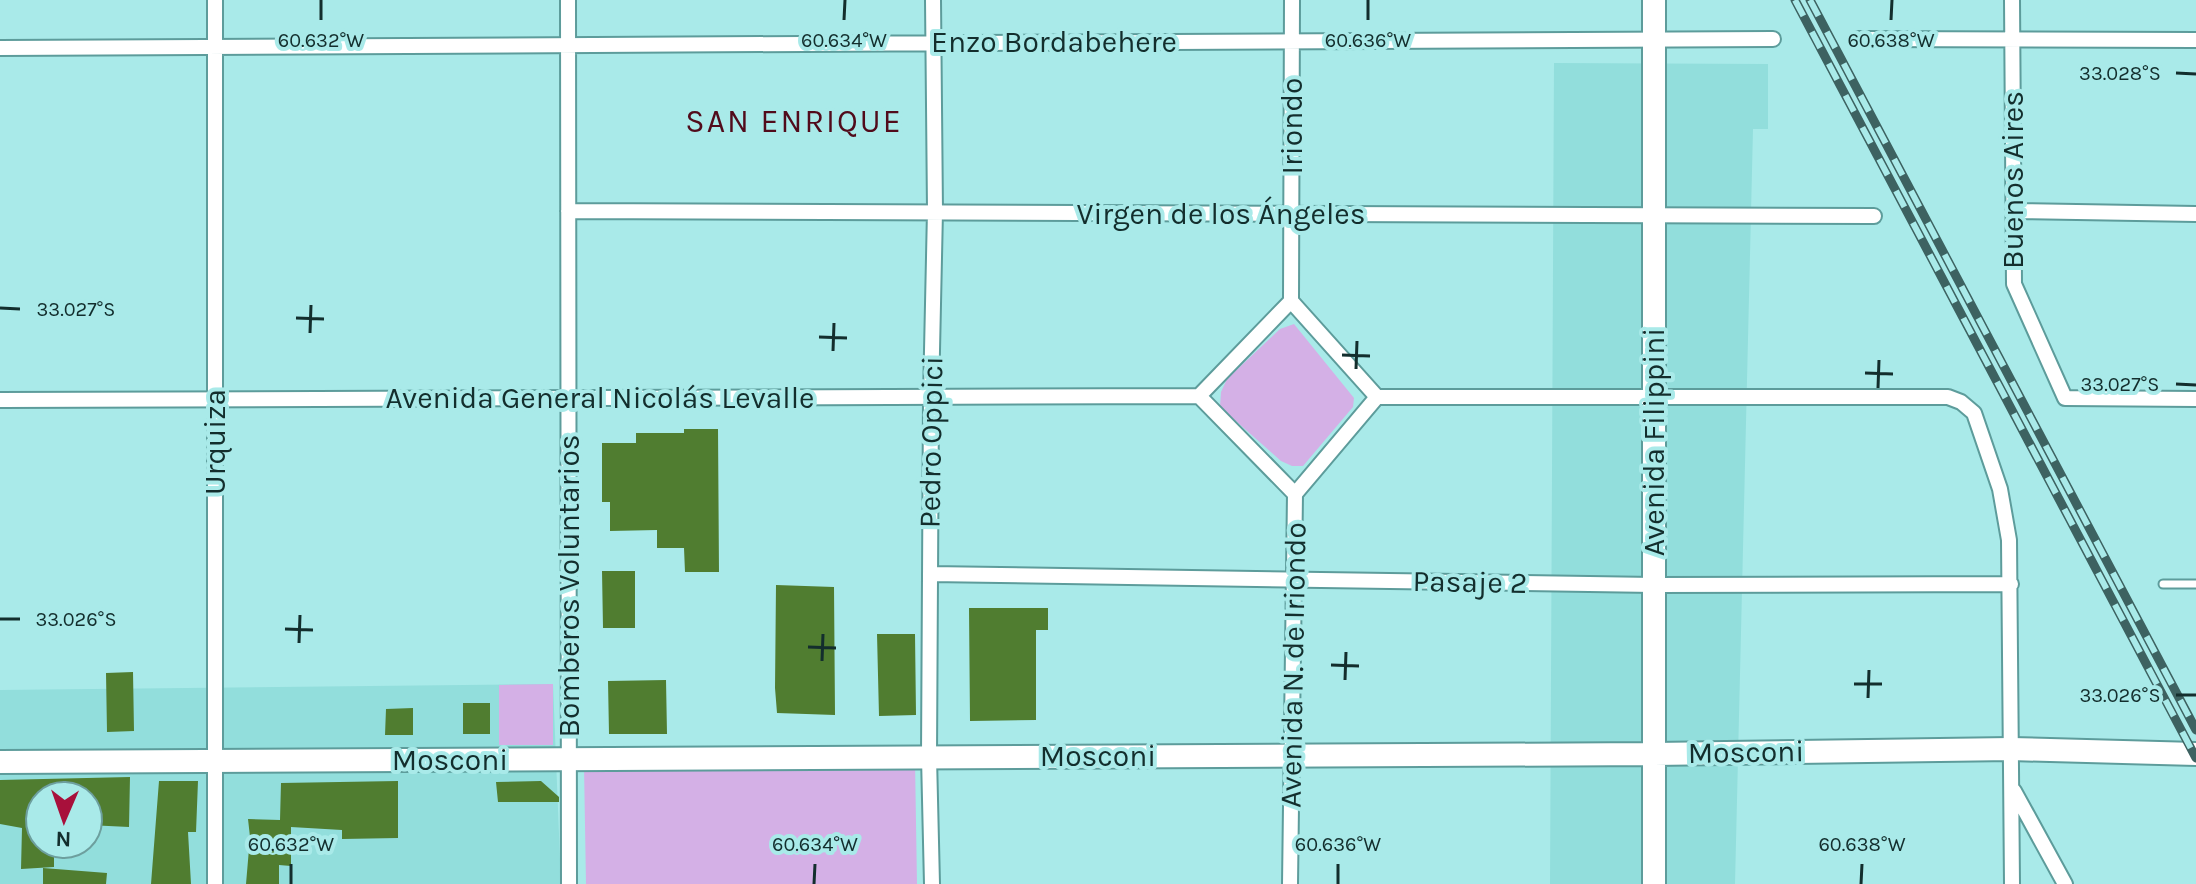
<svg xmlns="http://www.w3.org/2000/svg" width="2196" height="884" font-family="Karla,sans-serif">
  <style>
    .built { fill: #92dedc; fill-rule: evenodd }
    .green { fill: #d4b0e6 }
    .building { fill: #507d30 }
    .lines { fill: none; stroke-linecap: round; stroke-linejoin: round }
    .lane-casing { stroke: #5d9c9b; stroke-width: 11 }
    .street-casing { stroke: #5d9c9b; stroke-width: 18 }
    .secondary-casing { stroke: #5d9c9b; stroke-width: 26 }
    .lane { stroke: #fff; stroke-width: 7 }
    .street { stroke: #fff; stroke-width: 14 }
    .secondary { stroke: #fff; stroke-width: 22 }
    .rail-casing { stroke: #3d6261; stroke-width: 9 }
    .rail { stroke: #a9eae9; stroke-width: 6; stroke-dasharray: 18; stroke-linecap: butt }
    .ticks { fill: none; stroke: #132e2d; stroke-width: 3 }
    .labels { text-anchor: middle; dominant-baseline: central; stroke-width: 8; stroke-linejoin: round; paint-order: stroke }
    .street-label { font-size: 30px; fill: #132e2d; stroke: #a9eae9 }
    .neighbourhood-label { font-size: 32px; letter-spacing: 2px; fill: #510b1b; stroke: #a9eae9 }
    .ticks-label { font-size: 20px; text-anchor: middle; fill: #132e2d; stroke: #a9eae9; stroke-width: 8; stroke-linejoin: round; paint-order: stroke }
  </style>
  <rect width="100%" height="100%" fill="#a9eae9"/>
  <!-- built -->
  <path class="built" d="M1554,63L1768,64V129H1753L1735,884H1550Z
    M553,684L561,884H0V690ZM40,796H88V844H40Z"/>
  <!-- green -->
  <path class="green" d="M1294,324L1354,398L1353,407L1303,466H1292L1281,461L1220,407L1221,392L1227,379L1280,329Z
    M553,684V745H499V685Z
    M915,761L917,884H586L584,766Z"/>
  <!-- building -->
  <path class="building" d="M684,429H718L719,572H685L684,548H657V530L610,531V502H602V443H636V433H684Z
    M602,571H635V628H603Z
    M776,585L834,587L835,715L777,713L775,688Z
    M969,608H1048V630H1036V720L970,721Z
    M877,634H915L916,715L879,716Z
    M133,672L134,731L107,732L106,673Z
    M666,680L667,734H609L608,681Z
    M463,703H490V734H463Z
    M413,708V735H385L386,709Z
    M130,777L129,827L88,825V796H40V844H54V867L21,869L22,828L0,824V780Z
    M159,781H198L196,832H188L191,884H151Z
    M398,781V838L342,839V830L291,827V866L279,865V884H246L250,837L248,819L280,820L281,783Z
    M541,781L559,797V802H498L496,782Z
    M43,868L107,873L106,884H43Z"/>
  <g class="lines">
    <defs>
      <path id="lane" d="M2163,584H2196"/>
      <path id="street" d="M215,0V884
        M568,0L569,884
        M2012,0L2014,284L2065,398L2196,399
        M1858,39L2196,40
        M0,48L1773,39
        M568,211L1874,216
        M2013,211L2196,214
        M1291,301L1377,397L1295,494L1199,396Z
        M1291,301L1292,0
        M1377,397H1948L1961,402L1974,413L2000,489L2009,540L2012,884
        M0,400L1199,396
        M930,574L1654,585L2011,584
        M2014,791L2065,884
        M932,884L929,757L931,397L935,211L933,0
        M1290,884L1295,494"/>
      <path id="secondary" d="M0,762L1654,754L2011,749L2196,754
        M1654,884V0"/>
    </defs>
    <!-- lane casing -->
    <use href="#lane" class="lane-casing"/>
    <!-- street casing -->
    <use href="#street" class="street-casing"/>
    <!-- secondary casing -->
    <use href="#secondary" class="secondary-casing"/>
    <!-- lane -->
    <use href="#lane" class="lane"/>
    <!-- street -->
    <use href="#street" class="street"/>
    <!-- secondary -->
    <use href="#secondary" class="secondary"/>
    <defs>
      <path id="rail" d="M1795,0L2196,758
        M1810,0L2196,730"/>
    </defs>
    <!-- rail casing -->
    <use href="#rail" class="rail-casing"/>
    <!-- rail -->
    <use href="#rail" class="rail"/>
  </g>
  <!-- ticks -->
  <path class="ticks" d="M321,20V0M844,20L845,0M1368,20V0M1891,20L1892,0M2176,73L2196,74M0,308L20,309M296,318L324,319M310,333L311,305M819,337L847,338M833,351L834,323M1342,355L1370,356M1356,369L1357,341M1865,373L1893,374M2176,384L2196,385M1878,388L1879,360M0,619H20M285,629L313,630M299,643L300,615M808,647L836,648M822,661L823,634M1331,665L1359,666M1345,680L1346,652M1854,684H1882M2176,695H2196M1868,698L1869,670M291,884V864M814,884L815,864M1338,884V864M1861,884L1862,864"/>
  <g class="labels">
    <!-- street labels -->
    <g class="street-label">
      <text x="1054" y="42">Enzo Bordabehere</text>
      <text transform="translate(1292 126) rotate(-90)">Iriondo</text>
      <text transform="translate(2013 180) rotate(-90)">Buenos Aires</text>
      <text x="1221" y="214">Virgen de los Ángeles</text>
      <text x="600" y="398">Avenida General Nicolás Levalle</text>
      <text transform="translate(215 442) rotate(-90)">Urquiza</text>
      <text transform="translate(931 442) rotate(-89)">Pedro Oppici</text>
      <text transform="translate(1654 442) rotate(-90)">Avenida Filippini</text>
      <text transform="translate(1470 582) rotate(1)">Pasaje 2</text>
      <text transform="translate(569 586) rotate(-90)">Bomberos Voluntarios</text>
      <text transform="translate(1293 665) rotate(-89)">Avenida N. de Iriondo</text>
      <text transform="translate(1746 752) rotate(-1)">Mosconi</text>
      <text x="1098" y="756">Mosconi</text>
      <text x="450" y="760">Mosconi</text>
    </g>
    <!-- neighbourhood labels -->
    <g class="neighbourhood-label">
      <text x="794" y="121">SAN ENRIQUE</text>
    </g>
  </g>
  <g class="ticks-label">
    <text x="321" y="47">60.632°W</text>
    <text x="844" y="47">60.634°W</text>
    <text x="1368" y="47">60.636°W</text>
    <text x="1891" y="47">60.638°W</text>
    <text x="2120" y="80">33.028°S</text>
    <text x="76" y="316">33.027°S</text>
    <text x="2120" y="391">33.027°S</text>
    <text x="76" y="626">33.026°S</text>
    <text x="2120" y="702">33.026°S</text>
    <text x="291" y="851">60.632°W</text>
    <text x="815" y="851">60.634°W</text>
    <text x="1338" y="851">60.636°W</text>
    <text x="1862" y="851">60.638°W</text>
  </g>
  <!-- north arrow -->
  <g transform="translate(64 820) rotate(182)"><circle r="38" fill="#a9eae9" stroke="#6d9f9e" stroke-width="2"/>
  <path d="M0-6L14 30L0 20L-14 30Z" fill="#a8103b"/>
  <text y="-12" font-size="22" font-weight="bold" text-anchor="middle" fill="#132e2d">N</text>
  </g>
</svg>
